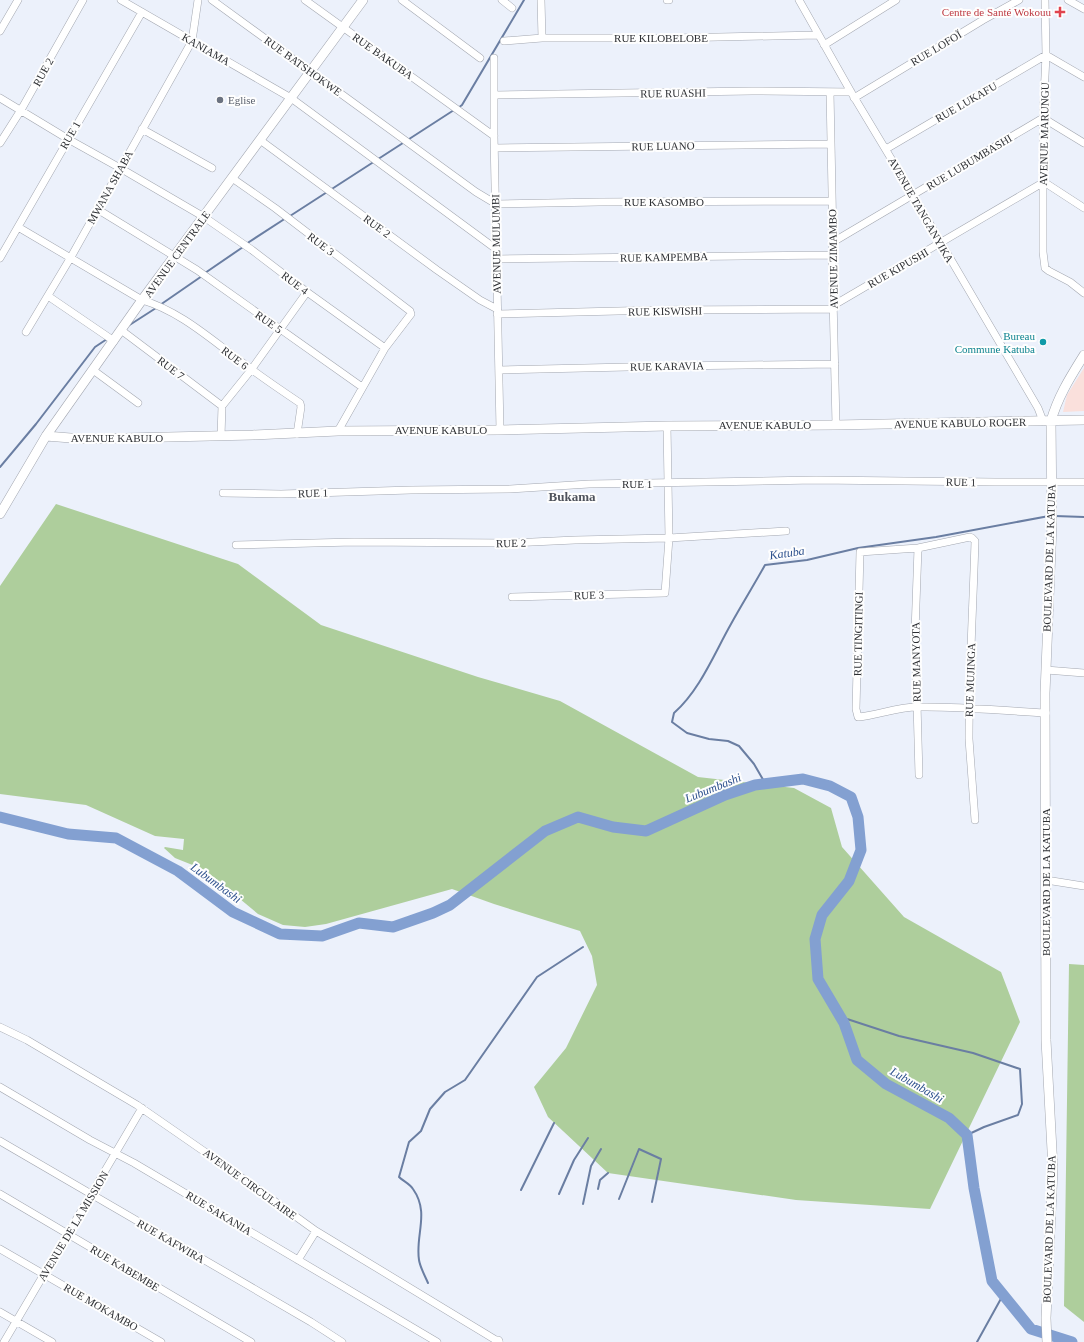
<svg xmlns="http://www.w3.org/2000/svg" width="1084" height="1342" font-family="'Times New Roman',serif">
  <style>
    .education { fill: #fae0dc }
    .green { fill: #aece9c }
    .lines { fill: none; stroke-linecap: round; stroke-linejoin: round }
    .stream { stroke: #6a7ea2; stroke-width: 2 }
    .river { stroke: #83a0d1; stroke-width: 11 }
    .minor-casing { stroke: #a3a7b0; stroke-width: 8 }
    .tertiary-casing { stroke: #a3a7b0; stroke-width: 10 }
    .minor { stroke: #fff; stroke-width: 7 }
    .tertiary { stroke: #fff; stroke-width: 9 }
    .health-dot { fill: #e0444e; stroke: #fefefe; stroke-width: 1.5 }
    .worship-dot { fill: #6b7280; stroke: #fefefe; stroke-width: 1.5 }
    .culture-dot { fill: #0f9aa8; stroke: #fefefe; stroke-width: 1.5 }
    .labels { text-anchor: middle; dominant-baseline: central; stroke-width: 4; stroke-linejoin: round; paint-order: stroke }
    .health-label { font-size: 11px; fill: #be3a42; stroke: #fefefe; text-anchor: end }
    .street-label { font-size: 11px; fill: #2e3034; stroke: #fefefe }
    .worship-label { font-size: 11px; fill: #5b616d; stroke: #fefefe; text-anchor: start }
    .culture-label { font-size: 11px; fill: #0d838f; stroke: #fefefe; text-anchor: end }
    .water-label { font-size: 12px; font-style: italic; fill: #2b4f8c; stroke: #fefefe }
    .quarter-label { font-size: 13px; font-weight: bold; fill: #4f535c; stroke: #fefefe }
  </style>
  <rect width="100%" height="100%" fill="#ecf1fb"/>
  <!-- education -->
  <path class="education" d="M1084,368V411L1063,412L1067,395Z"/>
  <!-- green -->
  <path class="green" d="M56,504L238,564L321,625L478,677L560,701L698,777L794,788L831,808L842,847L904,917L1001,972L1020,1022L930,1209L796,1200L608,1173L548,1117L534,1087L566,1048L597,985L592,956L580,931L494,904L452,889L326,924L305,927L283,925L258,914L205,870L175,858L164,848L165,847L183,850L184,839L155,836L86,805L0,794V586Z
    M1069,964L1084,965V1322L1064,1306Z"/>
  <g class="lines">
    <!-- stream -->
    <path class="stream" d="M458,108L462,105L524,0
      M290,216L454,110
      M246,244L286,218
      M205,273L243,247
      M160,305L202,276
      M128,326L156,308
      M0,467L36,424L95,347L107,339
      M1055,516L1084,517
      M765,783L754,764L739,746L728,741L709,739L687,733L672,722L674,713C700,690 714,654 731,624C742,604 754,585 765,565L807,560L858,548L936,537L1049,516
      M841,1017L899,1036L973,1053L1020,1069L1022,1104L1018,1115L984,1127L967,1135
      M598,1189L600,1180L608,1173
      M521,1190L554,1123
      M559,1194L574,1160L588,1138
      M619,1199L639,1149L661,1159L652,1202
      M583,1204L591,1166L601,1149
      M428,1283C425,1276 420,1267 419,1260C415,1235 430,1213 413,1189C410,1184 403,1181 399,1177L409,1142L421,1131L430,1109L445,1092L465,1080L537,977L583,947
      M977,1342L1003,1295"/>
    <!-- river -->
    <path class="river" d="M0,817L68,834L116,838L178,871L233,912L280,934L322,936L359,923L393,927L433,913L450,905L545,831L578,817L613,827L646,831L725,795L755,785L803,779L830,786L851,797L858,817L861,850L849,881L822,915L815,939L818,979L844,1023L857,1060L886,1084L949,1118L967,1135L974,1188L992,1281L1031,1329L1072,1342"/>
    <defs>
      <path id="minor" d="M121,0L291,98L496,249
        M212,0L476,192L496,204L599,202L832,201
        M305,0L494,136
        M402,0L480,58
        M502,0L512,8
        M541,0L542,38
        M667,0H669
        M799,0L851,92L913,195L1038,408L1043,421
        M1045,0L1046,55L1043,118V252L1045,268L1049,271L1070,282L1084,293
        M1068,0L1084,9
        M0,31L18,0
        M504,41L542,38H673L818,35
        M824,45L896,0
        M494,58V136L500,430
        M830,92L833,242L832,255L836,425
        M495,95L752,91L851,92
        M0,98L68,139L120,168L204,217L252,250L307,292L385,348
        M854,98L983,20L1019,0
        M142,129L212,168
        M260,140L437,270L480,300L497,309
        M0,143L21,110L83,0
        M495,148L831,144
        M886,149L1046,55L1084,77
        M232,178L275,208L410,311L411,314L385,348L338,431
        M97,209L197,270L362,387
        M18,227L142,300C179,311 208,337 238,359C258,375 279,389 300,403L301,407L297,434
        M833,242L1043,118L1084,143
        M0,258L142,12
        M496,259L832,255
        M48,296L114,341
        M834,305L1044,182L1084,208
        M497,314L658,310L834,309
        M121,330L222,406
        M26,332L71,257L192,41L198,0
        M93,370L138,403
        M499,370L671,366L835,364
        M221,436L222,406L251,370L307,292
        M223,493L281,494L411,490L510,489L589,484L816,480L995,482H1084
        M236,545L354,542L511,543L575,540L669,538L786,531
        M918,548L915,632L919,775
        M512,597L665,593L669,538L667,426
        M1046,670L1084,673
        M975,820L969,739C969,673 973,607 975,541L972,538L970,537L918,548L860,552L856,709L858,717C878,715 897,707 918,707C960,706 1003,711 1046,713
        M1046,880L1084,886
        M0,1027L27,1040L137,1105L231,1170L316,1231L499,1342
        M0,1087L90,1140L134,1163L437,1342
        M0,1141L311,1322L342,1342
        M0,1194L251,1342
        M0,1249L161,1342
        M298,1260L316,1231
        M0,1312L52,1342
        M4,1342L142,1108"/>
      <path id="tertiary" d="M46,436L83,439L253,435L338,431L500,430L667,426L836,425L1084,420
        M0,514L46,436L142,300L363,0
        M497,1342L498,1341
        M1047,1342L1046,1318L1053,1169L1046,1040L1045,693L1052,524L1051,421C1058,396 1071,376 1084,355"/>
    </defs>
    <!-- minor casing -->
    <use href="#minor" class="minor-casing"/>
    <!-- tertiary casing -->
    <use href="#tertiary" class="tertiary-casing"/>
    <!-- minor -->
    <use href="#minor" class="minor"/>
    <!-- tertiary -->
    <use href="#tertiary" class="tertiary"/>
  </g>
  <!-- markers -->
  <path class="health-dot" d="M1058 6h4v4h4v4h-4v4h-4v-4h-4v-4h4z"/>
  <circle class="worship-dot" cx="220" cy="100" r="4"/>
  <circle class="culture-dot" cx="1043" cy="342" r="4"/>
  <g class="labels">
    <!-- health labels -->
    <g class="health-label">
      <text x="1051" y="12">Centre de Santé Wokouu</text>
    </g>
    <!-- street labels -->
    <g class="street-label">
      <text x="661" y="38">RUE KILOBELOBE</text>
      <text transform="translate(936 48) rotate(-31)">RUE LOFOÏ</text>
      <text transform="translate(206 49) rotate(30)">KANIAMA</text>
      <text transform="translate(383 56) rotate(35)">RUE BAKUBA</text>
      <text transform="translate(303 66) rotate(36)">RUE BATSHOKWE</text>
      <text transform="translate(43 72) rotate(-61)">RUE 2</text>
      <text transform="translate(673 93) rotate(-1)">RUE RUASHI</text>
      <text transform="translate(966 102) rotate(-30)">RUE LUKAFU</text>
      <text transform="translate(1044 134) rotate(-89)">AVENUE MARUNGU</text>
      <text transform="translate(70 135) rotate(-60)">RUE 1</text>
      <text transform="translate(663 146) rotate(-1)">RUE LUANO</text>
      <text transform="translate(969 162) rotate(-31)">RUE LUBUMBASHI</text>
      <text transform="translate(110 187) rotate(-61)">MWANA SHABA</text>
      <text x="664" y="202">RUE KASOMBO</text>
      <text transform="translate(921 210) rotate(60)">AVENUE TANGANYIKA</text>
      <text transform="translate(377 226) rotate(36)">RUE 2</text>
      <text transform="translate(321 244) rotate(37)">RUE 3</text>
      <text transform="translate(496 244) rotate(-91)">AVENUE MULUMBI</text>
      <text transform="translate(177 254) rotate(-54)">AVENUE CENTRALE</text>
      <text transform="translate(664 257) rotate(-1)">RUE KAMPEMBA</text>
      <text transform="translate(833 259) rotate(-91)">AVENUE ZIMAMBO</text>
      <text transform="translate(898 268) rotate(-30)">RUE KIPUSHI</text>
      <text transform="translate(295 283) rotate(37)">RUE 4</text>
      <text transform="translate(665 311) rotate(-1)">RUE KISWISHI</text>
      <text transform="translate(269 322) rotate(35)">RUE 5</text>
      <text transform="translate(235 358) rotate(37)">RUE 6</text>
      <text transform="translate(667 366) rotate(-1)">RUE KARAVIA</text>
      <text transform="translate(171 368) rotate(37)">RUE 7</text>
      <text transform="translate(960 423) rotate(-1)">AVENUE KABULO ROGER</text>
      <text x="765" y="425">AVENUE KABULO</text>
      <text x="441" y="430">AVENUE KABULO</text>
      <text x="117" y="438">AVENUE KABULO</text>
      <text transform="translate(961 482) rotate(1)">RUE 1</text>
      <text x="637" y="484">RUE 1</text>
      <text transform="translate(313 493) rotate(-2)">RUE 1</text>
      <text transform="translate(511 543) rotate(-1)">RUE 2</text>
      <text transform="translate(1049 558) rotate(-88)">BOULEVARD DE LA KATUBA</text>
      <text transform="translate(589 595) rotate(-2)">RUE 3</text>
      <text transform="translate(858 634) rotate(-89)">RUE TINGITINGI</text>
      <text transform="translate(916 662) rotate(-91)">RUE MANYOTA</text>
      <text transform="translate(970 680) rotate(-88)">RUE MUJINGA</text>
      <text transform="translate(1046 882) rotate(-90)">BOULEVARD DE LA KATUBA</text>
      <text transform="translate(250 1184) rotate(36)">AVENUE CIRCULAIRE</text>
      <text transform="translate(219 1213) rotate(31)">RUE SAKANIA</text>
      <text transform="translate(73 1226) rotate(-59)">AVENUE DE LA MISSION</text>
      <text transform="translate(1049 1229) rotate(-88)">BOULEVARD DE LA KATUBA</text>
      <text transform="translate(171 1241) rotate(30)">RUE KAFWIRA</text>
      <text transform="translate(125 1268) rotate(31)">RUE KABEMBE</text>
      <text transform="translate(101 1307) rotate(30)">RUE MOKAMBO</text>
    </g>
    <!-- worship labels -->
    <g class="worship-label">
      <text x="228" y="100">Eglise</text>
    </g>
    <!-- culture labels -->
    <g class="culture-label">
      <text x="1035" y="336">Bureau<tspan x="1035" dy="13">Commune Katuba</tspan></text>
    </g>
    <!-- water labels -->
    <g class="water-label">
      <text transform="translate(787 553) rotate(-8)">Katuba</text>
      <text transform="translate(713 788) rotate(-22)">Lubumbashi</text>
      <text transform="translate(216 883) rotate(36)">Lubumbashi</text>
      <text transform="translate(917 1085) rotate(30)">Lubumbashi</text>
    </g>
    <!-- quarter labels -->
    <g class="quarter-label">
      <text x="572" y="496">Bukama</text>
    </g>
  </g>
</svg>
